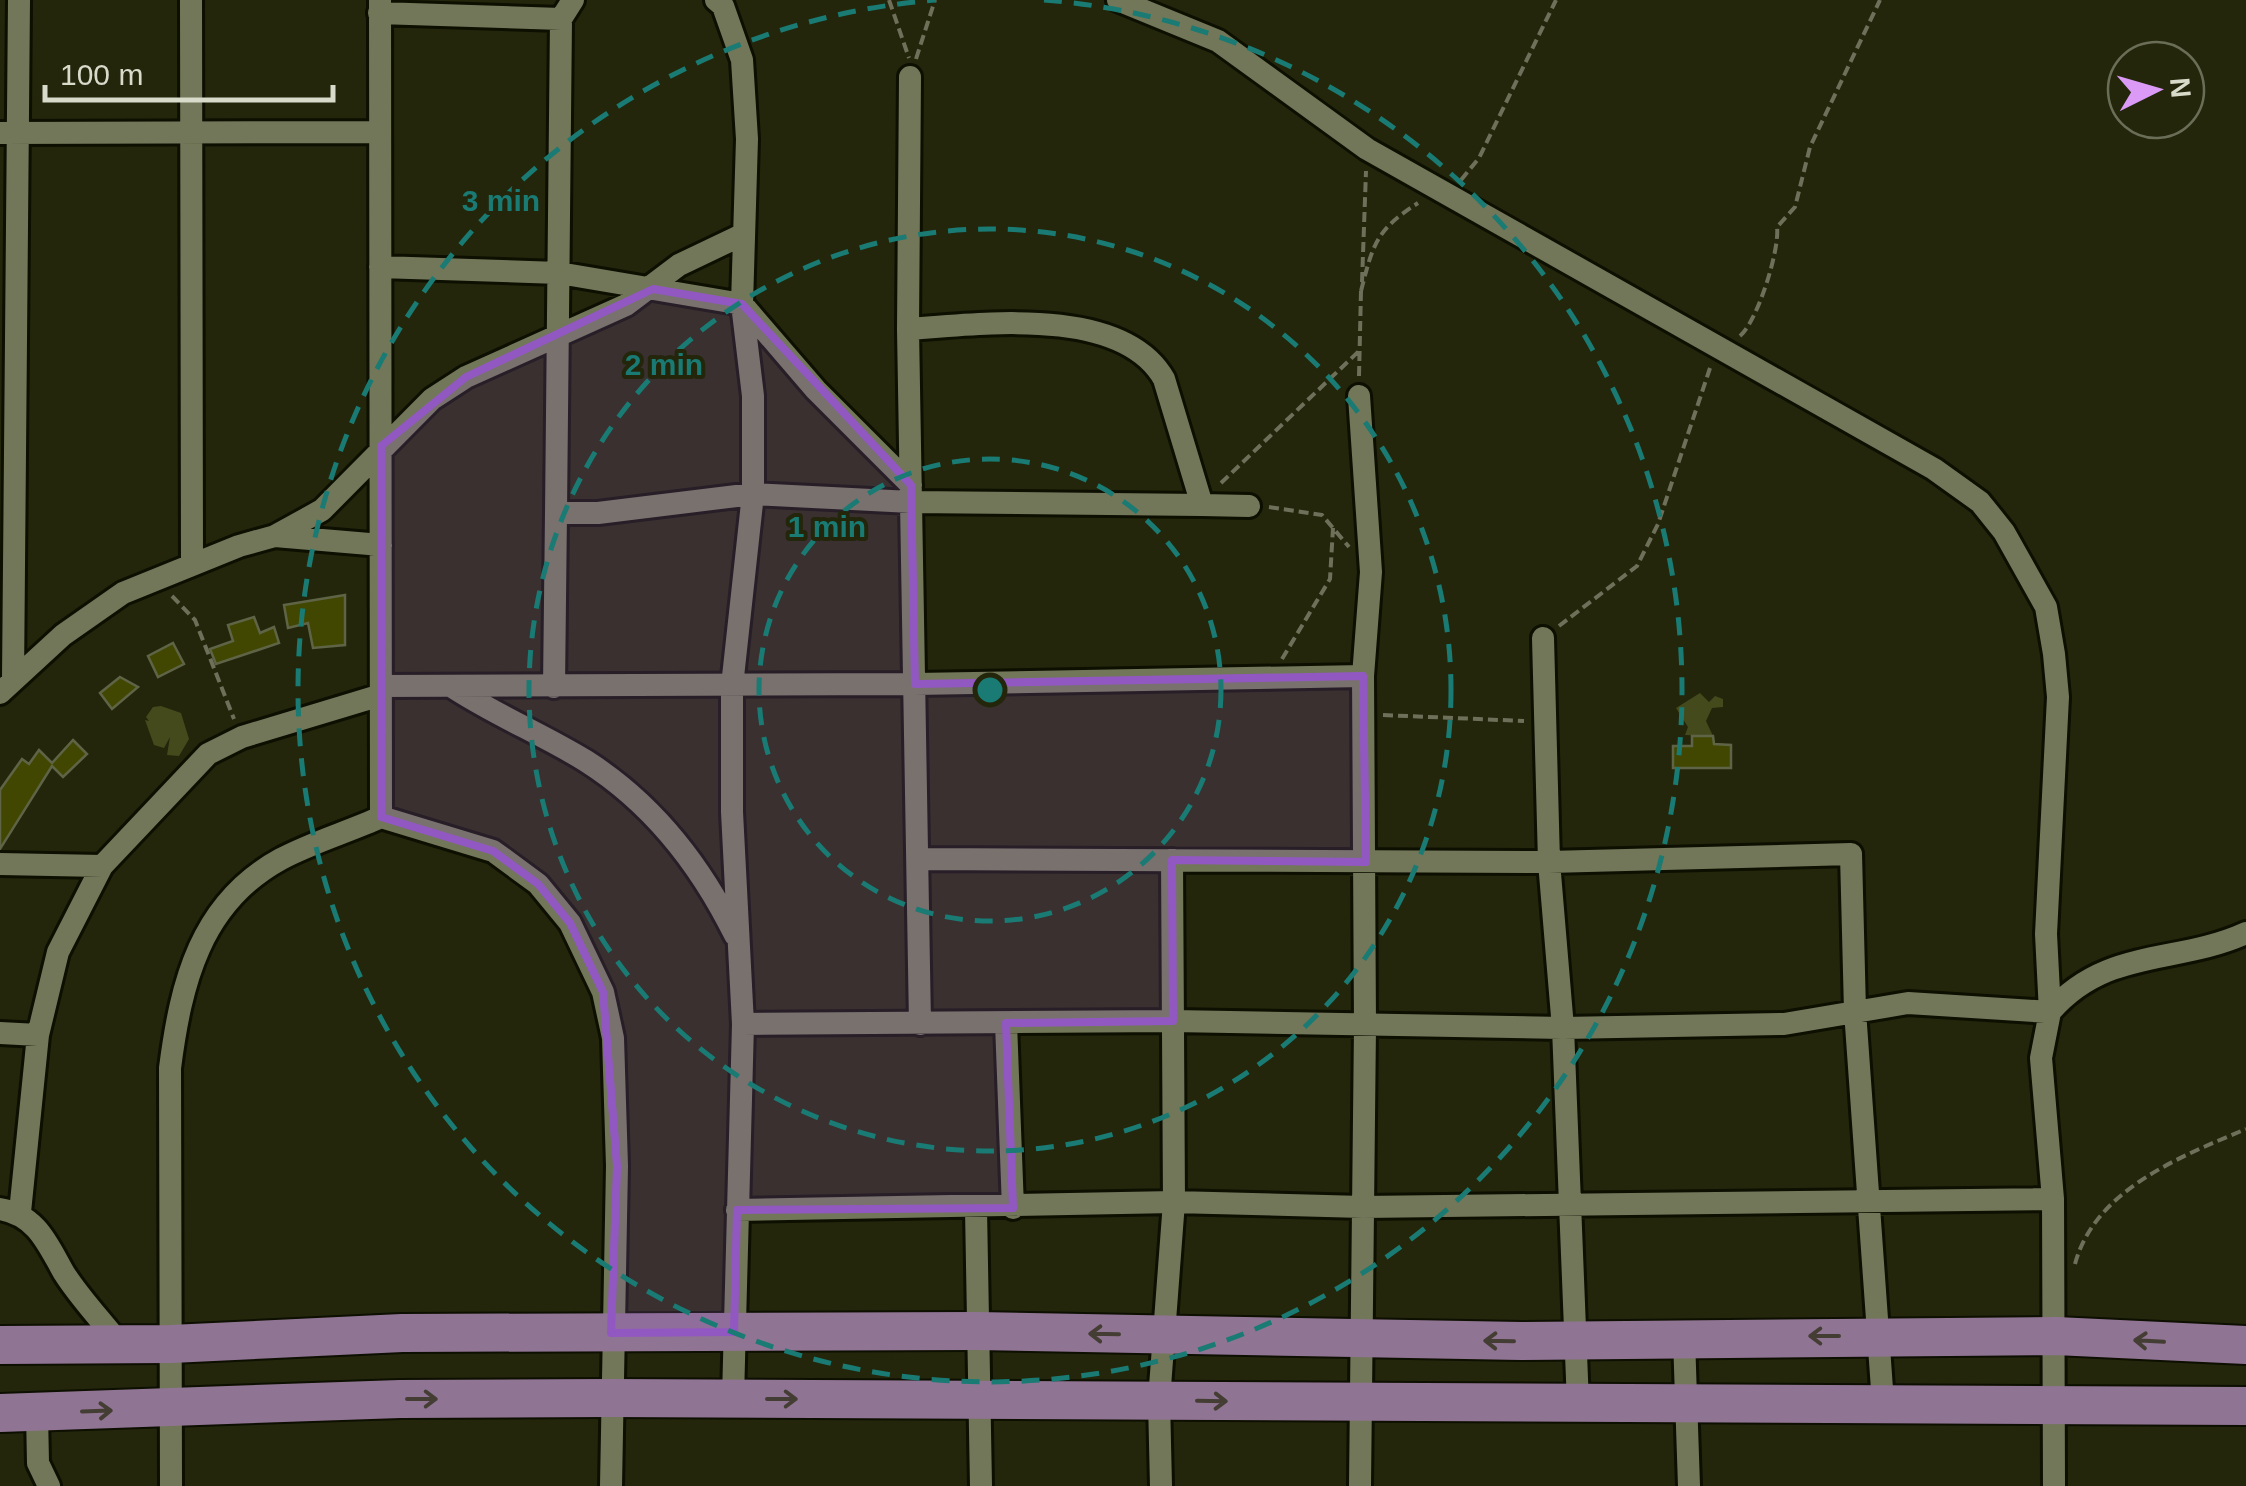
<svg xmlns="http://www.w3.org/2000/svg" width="2246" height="1486" font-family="Helvetica,sans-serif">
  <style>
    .green { fill: #454a1d }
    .building { fill: #414700; stroke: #5f6446; stroke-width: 2.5 }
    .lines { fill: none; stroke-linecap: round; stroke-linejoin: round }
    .street-casing { stroke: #0d0f00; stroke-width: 28 }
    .primary-casing { stroke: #0d0f00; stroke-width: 42 }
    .path { stroke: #6e705a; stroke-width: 4; stroke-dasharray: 10 5; stroke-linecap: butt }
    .street { stroke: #727759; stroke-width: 22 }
    .primary { stroke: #907493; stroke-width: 38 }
    .oneway { stroke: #443d34 }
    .marked { fill: #9258c2; fill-opacity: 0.2; stroke: #9258c2; stroke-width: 8; stroke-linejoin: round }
    .ring { fill: none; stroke: #197b73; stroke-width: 5; stroke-dasharray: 18 12 }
    .centre { fill: #197b73; stroke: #23260b; stroke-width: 5 }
    .ring-label { font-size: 30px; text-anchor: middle; font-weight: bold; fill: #197b73; stroke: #23260b; stroke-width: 8; stroke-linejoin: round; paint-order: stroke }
  </style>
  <rect width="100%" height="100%" fill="#23260b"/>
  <!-- green -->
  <path class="green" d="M1700,693L1709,702L1715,696L1723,699V707L1712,708L1706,721L1713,736L1685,735L1688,727L1676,708Z
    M161,706L181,713L189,739L179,756L167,755L170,737L164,748L154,745L145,720L149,721L146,717L153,707Z"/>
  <!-- building -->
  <path class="building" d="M345,595V645L313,648L308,623L288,628L284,605Z
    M254,617L260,633L274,627L279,643L216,664L210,649L233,641L228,625Z
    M173,643L184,664L158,677L148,656Z
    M120,677L138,687L112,709L100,693Z
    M1692,736H1713L1714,744L1731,745V768H1673V746H1692Z
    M73,740L87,754L63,777L52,766L0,849V790L22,759L29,764L39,750L52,763Z"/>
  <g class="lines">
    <defs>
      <path id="street" d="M191,0L192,564
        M573,0L561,19L556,513H598L753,494L911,502L1202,505L1164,379C1122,305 979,324 908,329
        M716,0L723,6L742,60L747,139L742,304L753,396V494L732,686V812L743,1024L733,1398
        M1118,0L1218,41L1367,149L1934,469L1980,502L2004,532L2046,607L2054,654L2058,697L2046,934L2050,1012L2041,1058L2053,1199L2054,1486
        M379,13L561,19
        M910,77L908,329L920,1024
        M0,133L379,132
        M380,267L559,273L742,304L816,390L911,485
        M1359,396L1371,572L1363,676L1365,1026L1360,1486
        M1202,505L1249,506
        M275,536L322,510L432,399L466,377L626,305L679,265L744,234
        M1543,638L1549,862L1563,1028L1578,1404
        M13,679L19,0
        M381,686L915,684L1363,676
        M451,686C495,715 542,734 586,761C652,803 701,866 735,935
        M554,687L556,513
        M0,693L63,635L123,593L239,546L275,536L381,545
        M381,817L493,851L538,884L570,923L603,992L613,1038L617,1166L611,1486
        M919,859L1549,862L1851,854L1855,1011L1883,1403
        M0,864L102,866
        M2050,1012C2106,947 2176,965 2246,933
        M1006,1023L1013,1208
        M743,1024L1173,1021L1563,1028L1784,1024L1908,1003L2050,1012
        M0,1033L38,1035
        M0,1209C37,1215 48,1245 64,1273C79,1297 101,1320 119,1343
        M976,1209L981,1486
        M737,1210L1174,1202L1363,1207L2053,1199
        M20,1212L38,1035L58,952L102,866L208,754L242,737L381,695
        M1684,1338L1689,1486
        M37,1413L38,1463L49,1486
        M171,1486L170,1068C181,983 200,903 281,859C313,842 348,832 381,817L380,0
        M1161,1486L1159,1400L1174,1202L1172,860"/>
      <path id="primary" d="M0,1345L171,1344L402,1333L976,1331L1521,1341L2056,1336L2246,1345
        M0,1413L400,1399L609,1398L2246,1406"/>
    </defs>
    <!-- street casing -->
    <use href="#street" class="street-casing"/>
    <!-- primary casing -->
    <use href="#primary" class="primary-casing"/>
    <!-- path -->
    <path class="path" d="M889,0L909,58
      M916,59L935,0
      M1461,180L1479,158L1556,0
      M1362,282L1366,171
      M1361,291C1373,244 1376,230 1418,203
      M1740,336C1757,322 1780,250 1777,227L1795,207L1810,147L1880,0
      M1359,376L1361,291
      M1221,483L1359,351
      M1269,507L1322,515L1349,547
      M172,596L195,620L234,719
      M1559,626L1637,566L1658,524L1710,368
      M1282,659L1330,579L1333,528
      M1383,715L1524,721
      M2075,1264C2095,1189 2182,1156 2246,1129"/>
    <!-- street -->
    <use href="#street" class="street"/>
    <!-- primary -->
    <use href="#primary" class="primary"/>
  </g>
  <!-- one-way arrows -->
  <defs><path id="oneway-shaft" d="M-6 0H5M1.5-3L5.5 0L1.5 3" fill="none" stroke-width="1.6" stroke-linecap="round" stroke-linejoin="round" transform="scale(2.5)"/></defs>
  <g class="oneway">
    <use href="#oneway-shaft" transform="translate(1104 1334) rotate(-179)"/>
    <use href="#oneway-shaft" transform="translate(1824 1336) rotate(180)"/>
    <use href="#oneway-shaft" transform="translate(1499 1341) rotate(-179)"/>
    <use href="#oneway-shaft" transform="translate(2149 1341) rotate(-177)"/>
    <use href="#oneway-shaft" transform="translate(422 1399)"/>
    <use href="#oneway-shaft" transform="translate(782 1399)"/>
    <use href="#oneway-shaft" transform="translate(1212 1401) rotate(1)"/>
    <use href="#oneway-shaft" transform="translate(97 1411) rotate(-2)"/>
  </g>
  <!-- marked area -->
  <path class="marked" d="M653,289L742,304L911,485L915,684L1363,676L1366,862L1172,860L1173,1021L1006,1023L1013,1208L737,1210L734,1332L611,1333L617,1166L603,992L570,923L538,884L493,851L381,817V446L466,377Z"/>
  <!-- distance rings -->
  <g class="ring">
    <circle cx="990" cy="690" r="231"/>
    <circle cx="990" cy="690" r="461"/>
    <path d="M1044 0A692 692 0 1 1 936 0"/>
  </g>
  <circle cx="990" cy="690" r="15" class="centre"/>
  <g class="ring-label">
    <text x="501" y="211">3 min</text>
    <text x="664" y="375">2 min</text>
    <text x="827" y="537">1 min</text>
  </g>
  <!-- north arrow -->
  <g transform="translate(2156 90) rotate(85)"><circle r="48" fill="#23260b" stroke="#6b6e57" stroke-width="2.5"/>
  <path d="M0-8L18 38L0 25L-18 38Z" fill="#da9af6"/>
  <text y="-15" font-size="28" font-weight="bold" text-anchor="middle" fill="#d8daca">N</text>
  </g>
  <!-- scale -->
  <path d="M45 85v15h288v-15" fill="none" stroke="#d8daca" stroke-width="5"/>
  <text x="60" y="85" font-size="30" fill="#d8daca" stroke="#23260b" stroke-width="8" paint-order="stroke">100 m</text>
</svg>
